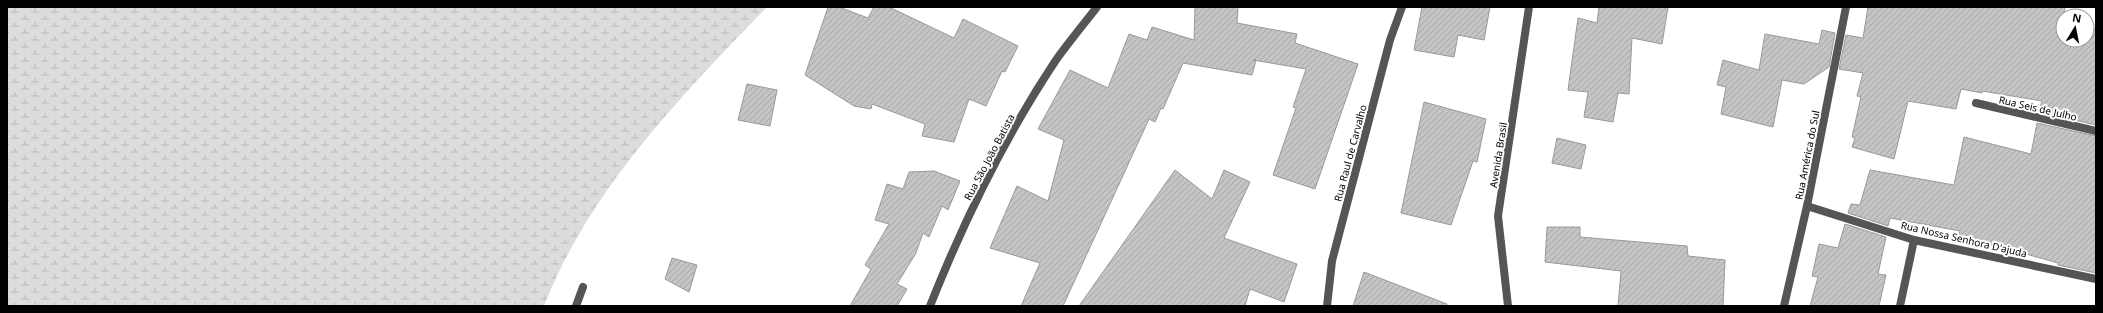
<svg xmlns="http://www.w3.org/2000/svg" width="2103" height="313" font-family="'Noto Sans',sans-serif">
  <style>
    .wetland { fill: url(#wetland-marsh) }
    .building { fill: url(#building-hatch); stroke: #999 }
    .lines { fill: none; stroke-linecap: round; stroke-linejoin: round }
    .street { stroke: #555; stroke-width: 8 }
    .labels { text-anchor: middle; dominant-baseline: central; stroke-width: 4; stroke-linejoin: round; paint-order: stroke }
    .street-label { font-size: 10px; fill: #000; stroke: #fff }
  </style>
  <defs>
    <pattern id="wetland-marsh" width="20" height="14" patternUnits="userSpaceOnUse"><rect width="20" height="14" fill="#dcdcdc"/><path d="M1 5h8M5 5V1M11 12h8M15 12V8" fill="none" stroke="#bbb"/></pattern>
    <pattern id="building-hatch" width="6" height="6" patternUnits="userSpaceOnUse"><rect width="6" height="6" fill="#c4c4c4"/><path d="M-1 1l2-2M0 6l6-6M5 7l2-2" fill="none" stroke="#a7a7a7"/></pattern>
  </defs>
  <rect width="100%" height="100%" fill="#fff"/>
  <!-- wetland -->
  <path class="wetland" d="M7,7H767C682,95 589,190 544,306H7Z"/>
  <!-- building -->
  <path class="building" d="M828,7H839L868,18L874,7H889L954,38L963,19L1018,46L1005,72L1002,71L986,106L969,99L954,142L922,136L925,124L872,104L871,109L854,106L805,75Z
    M1195,7H1238L1237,23L1297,34L1295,43L1358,64L1315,189L1273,175L1296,108L1293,107L1306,69L1253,60H1256L1252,75L1183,63L1163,109L1161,108L1155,122L1149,119L1063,306H1021L1040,263L990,248L1017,186L1048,201L1064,140L1038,129L1070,70L1108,88L1129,34L1147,40L1152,27L1194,40Z
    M1422,7H1490L1484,40L1458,35L1454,57L1414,50Z
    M1599,7H1668L1662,44L1632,38L1629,94L1618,93L1613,122L1584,117L1588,92L1568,90L1578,18L1597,23Z
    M1868,7H2065L2062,22L2063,40H2087V27L2096,29V125L2039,112L2042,101L1982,91V93L1961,89L1956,109L1908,101L1894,159L1852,147L1855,138L1852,137L1861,97L1857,96L1863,73L1839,69L1846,35L1863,38Z
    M1822,30L1835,33L1829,67L1804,84L1782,80L1773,127L1721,114L1726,87L1717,85L1723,60L1759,70L1765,34L1819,44Z
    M747,84L777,90L770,126L738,120Z
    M1424,102L1486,119L1477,162L1473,161L1451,225L1401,213Z
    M2037,123L2096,136V273L2058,265V263L1987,243L1986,245L1957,240L1960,231L1890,218L1888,226L1848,213L1851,204L1860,205L1870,170L1954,185L1964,137L2031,154Z
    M1557,138L1586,145L1581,169L1552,163Z
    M1175,170L1212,199L1224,170L1250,182L1224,238L1297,264L1284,302L1250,289L1245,306H1079Z
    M934,171L960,181L948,210L942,206L929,237L923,233L916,253L897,284L907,289L897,306H850L871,269L865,265L889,224L875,220L887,184L903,189L909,172Z
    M1845,224L1886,237L1878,274L1886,275L1879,306H1810L1818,277L1812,276L1819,244L1838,248Z
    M1547,227H1580V237L1687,246L1688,256L1725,260L1723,306H1618L1621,271L1545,262Z
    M672,258L697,265L689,292L665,279Z
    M1364,272L1447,304L1446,306H1353Z"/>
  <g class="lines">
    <!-- street -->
    <path class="street" d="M1976,103L2096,131
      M1807,206L1914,240L2096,279
      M576,306L583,287
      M930,306C963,223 1006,135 1056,60C1069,42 1083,25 1097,7
      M1327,306L1332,261L1390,40L1402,7
      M1508,306L1498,216L1529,7
      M1784,306L1807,206L1846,7
      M1900,306L1914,240"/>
  </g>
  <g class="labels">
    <!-- street labels -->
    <g class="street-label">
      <text transform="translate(2038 108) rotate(13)">Rua Seis de Julho</text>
      <text transform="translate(1350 153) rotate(-75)">Rua Raul de Carvalho</text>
      <text transform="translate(1498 155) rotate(-81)">Avenida Brasil</text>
      <text transform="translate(1807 155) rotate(-79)">Rua América do Sul</text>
      <text transform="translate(989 157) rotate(-62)">Rua São João Batista</text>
      <text transform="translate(1964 239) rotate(13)">Rua Nossa Senhora D'ajuda</text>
    </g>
  </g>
  <!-- border -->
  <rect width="2103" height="313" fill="none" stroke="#000000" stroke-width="16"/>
  <!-- north arrow -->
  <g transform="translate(2075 28) rotate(10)"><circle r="19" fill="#ffffff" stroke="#999999"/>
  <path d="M0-3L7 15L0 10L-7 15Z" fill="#000000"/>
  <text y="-6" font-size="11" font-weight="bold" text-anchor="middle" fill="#000000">N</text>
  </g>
</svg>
